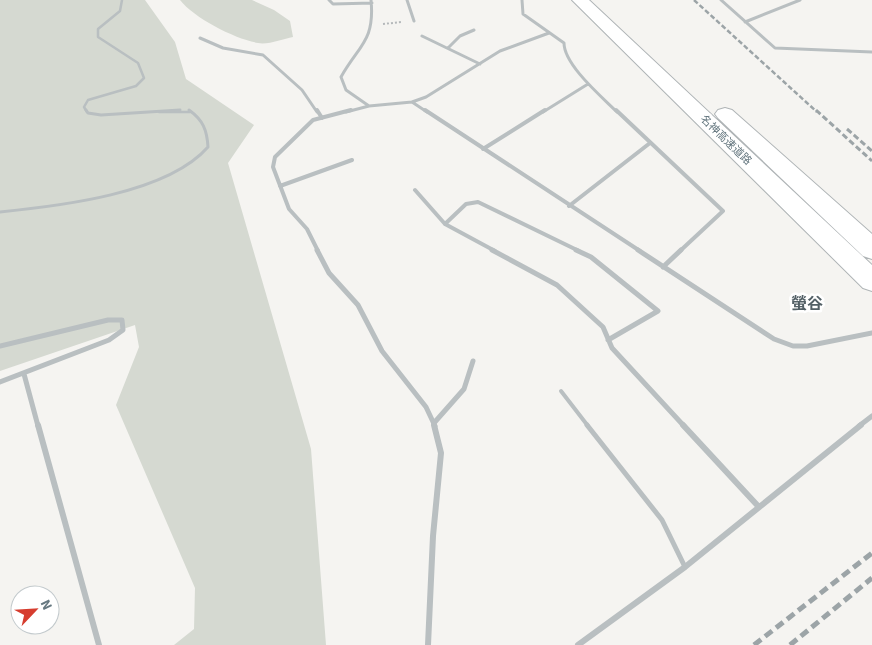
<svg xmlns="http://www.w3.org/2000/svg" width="872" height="645" font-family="'Source Sans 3','Noto Sans JP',sans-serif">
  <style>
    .green { fill: #d5d9d1 }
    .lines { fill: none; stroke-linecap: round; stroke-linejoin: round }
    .highway-casing { stroke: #afb4b6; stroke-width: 2 }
    .path { stroke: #b4b8ba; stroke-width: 2; stroke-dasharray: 2 2; stroke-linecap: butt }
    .lane-far3 { stroke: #b9bfc1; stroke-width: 2.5 }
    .lane-far2 { stroke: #b9bfc1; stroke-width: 3 }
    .lane-far1 { stroke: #b9bfc1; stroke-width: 4 }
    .lane { stroke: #b9bfc1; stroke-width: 5 }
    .street-far3 { stroke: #b9bfc1; stroke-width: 3 }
    .street-far2 { stroke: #b9bfc1; stroke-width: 4 }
    .street-far1 { stroke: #b9bfc1; stroke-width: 5 }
    .street { stroke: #b9bfc1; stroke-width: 6 }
    .highway { fill: #fff; fill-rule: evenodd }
    .rail-far2 { stroke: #9ca4a7; stroke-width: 2.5; stroke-dasharray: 5 2.5; stroke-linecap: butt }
    .rail-far1 { stroke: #9ca4a7; stroke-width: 3; stroke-dasharray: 6 3; stroke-linecap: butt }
    .rail { stroke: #9ca4a7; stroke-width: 5; stroke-dasharray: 9 5; stroke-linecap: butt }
    .labels { text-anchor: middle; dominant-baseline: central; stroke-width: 5; stroke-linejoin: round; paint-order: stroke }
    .far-street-label { font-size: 11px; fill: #667880; stroke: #fff }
    .quarter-label { font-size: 16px; font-weight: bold; fill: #536066; stroke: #fff }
  </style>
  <rect width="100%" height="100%" fill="#f5f4f1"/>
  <!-- green -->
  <path class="green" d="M0,0H145L175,42L186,79L254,125L228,163L311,449L326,645H174L194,629L195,588L116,405L139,347L135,325L0,371Z
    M180,0H252L274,10L290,21L293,37C283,39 268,45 258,43C235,39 194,18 180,0Z"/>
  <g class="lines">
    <defs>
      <path id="highway" d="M572,0H589L872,265V291L863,288Z
        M725,108L732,110L872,234V259L863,256L718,118L715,114L718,110Z"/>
    </defs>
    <!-- highway casing -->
    <use href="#highway" class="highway-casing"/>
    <!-- path -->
    <path class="path" d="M383,24L402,22"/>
    <!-- lane-far3 -->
    <path class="lane-far3" d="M87,112L84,107L88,100L136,86L144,78L138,63L98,37V29L120,11L122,0
      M159,112H190"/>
    <!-- lane-far2 -->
    <path class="lane-far2" d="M86,110L88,113L101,115L180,110
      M0,212C59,206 167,194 208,147C207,130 203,120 189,110"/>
    <!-- lane-far1 -->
    <path class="lane-far1" d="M561,391L588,426"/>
    <!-- lane -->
    <path class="lane" d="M587,425L662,520L685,567"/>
    <!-- street-far3 -->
    <path class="street-far3" d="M329,0L333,4L372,3
      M371,0C375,41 359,45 341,77L346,90L369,106L412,102L427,112
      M407,0L414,21
      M522,0L523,14L564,43C564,65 602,97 617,112
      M721,0L775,48L872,52
      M745,22L800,0
      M422,36L480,64
      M200,38L223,48L263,55L302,90L317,112
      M448,48L460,36L474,30
      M412,102L426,97L500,51L549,33
      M346,112L369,106
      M543,112L588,84"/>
    <!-- street-far2 -->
    <path class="street-far2" d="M317,110L322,118
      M425,110L640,251
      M616,110L723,211L680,251
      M483,149L545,110
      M280,186L352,160
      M415,190L445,224L495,251
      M569,206L650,143
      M445,224L466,204L478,202L579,251
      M318,251L307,229L289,209L273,167L275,157L313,120L351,110"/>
    <!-- street-far1 -->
    <path class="street-far1" d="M317,250L329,273L358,305L382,351L426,407L435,426
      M492,250L557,285L603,327L612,348L684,426
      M576,250L591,257L658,311L608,340
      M638,250L774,339L793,346H807L872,333
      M663,267L681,250
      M0,346L108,320H122L123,330L109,340L0,382
      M24,374L38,426
      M434,423L464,389L473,361
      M859,426L872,416"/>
    <!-- street -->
    <path class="street" d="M38,425L99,645
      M683,425L758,506
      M428,645L433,536L441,453L434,425
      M578,645L685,567L861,425"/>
    <!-- highway -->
    <use href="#highway" class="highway"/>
    <!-- rail-far2 -->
    <path class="rail-far2" d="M694,0L817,112"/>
    <!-- rail-far1 -->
    <path class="rail-far1" d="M816,110L872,161
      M847,129L872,151"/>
    <!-- rail -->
    <path class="rail" d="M754,645L872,553
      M790,645L872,578"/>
  </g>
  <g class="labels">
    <!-- far-street labels -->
    <g class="far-street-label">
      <text transform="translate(726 140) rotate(44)">名神高速道路</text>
    </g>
    <!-- quarter labels -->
    <g class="quarter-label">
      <text x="807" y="304">螢谷</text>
    </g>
  </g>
  <!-- north arrow -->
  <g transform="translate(35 610) rotate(65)"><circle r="24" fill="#ffffff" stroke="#c2c9cc"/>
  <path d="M0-4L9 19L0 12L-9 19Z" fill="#d63d2f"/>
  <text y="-8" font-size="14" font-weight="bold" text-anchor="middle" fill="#667880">N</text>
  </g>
</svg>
